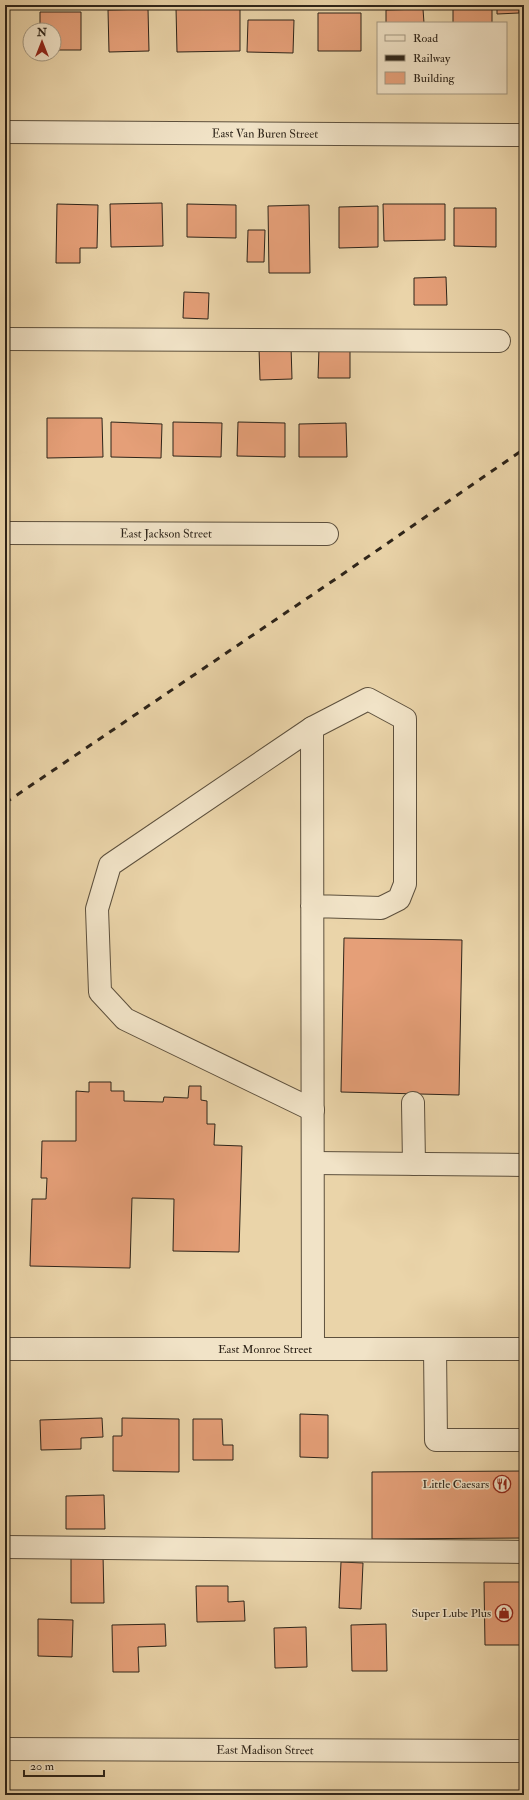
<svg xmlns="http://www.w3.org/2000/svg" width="529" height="1800" font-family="'IM FELL Double Pica',serif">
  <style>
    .building { fill: #e59f78; stroke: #2e2419 }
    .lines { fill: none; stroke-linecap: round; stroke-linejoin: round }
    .minor-casing { stroke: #5d503d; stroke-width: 24 }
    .minor { stroke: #f1e3c7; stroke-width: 22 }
    .rail { stroke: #2e2419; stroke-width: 3; stroke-dasharray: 7 7; stroke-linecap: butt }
    .labels { text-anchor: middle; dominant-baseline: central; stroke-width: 3; stroke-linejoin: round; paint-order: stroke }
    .street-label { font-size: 12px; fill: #2e2419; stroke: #f1e3c7 }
    .poi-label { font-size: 12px; fill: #2e2419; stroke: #f1e3c7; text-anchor: end }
  </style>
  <rect width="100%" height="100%" fill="#ead4a9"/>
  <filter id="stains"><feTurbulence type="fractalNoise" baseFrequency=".005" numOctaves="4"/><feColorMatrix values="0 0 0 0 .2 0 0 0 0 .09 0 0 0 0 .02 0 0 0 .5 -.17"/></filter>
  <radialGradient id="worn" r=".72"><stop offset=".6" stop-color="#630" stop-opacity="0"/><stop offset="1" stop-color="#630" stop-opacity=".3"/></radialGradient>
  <!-- building -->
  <path class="building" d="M453,5H492V23H453Z
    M497,5H519V13L497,14Z
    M240,7V51L177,52L176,8Z
    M5,8H9V53H5Z
    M148,9L149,51L109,52L108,10Z
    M423,9L424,23H386V10Z
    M40,12H81V50H54V30H40Z
    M318,13H361V51H318Z
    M248,20H294L293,53L247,52Z
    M162,203L163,246L111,247L110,204Z
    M57,204L98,205L97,248H80V263H56Z
    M187,204L236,205V238L187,237Z
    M383,204H445V240L384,241Z
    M309,205L310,273H269L268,206Z
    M378,206V247L339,248V207Z
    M454,208H496V247L454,246Z
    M248,230H265L264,262H247Z
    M446,277L447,305H414V278Z
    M184,292L209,293L208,319L183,318Z
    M291,346L292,379L260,380L259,348Z
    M319,348H350V378H318Z
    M47,418H102L103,457L47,458Z
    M111,422L162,424L161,458L111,457Z
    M173,422L222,423L221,457L173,456Z
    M238,422L285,423V457L237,456Z
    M346,423L347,457H299V424Z
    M344,938L462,940L459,1095L341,1092Z
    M89,1082H111V1091H124V1101L163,1102L164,1097L188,1098L189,1086H201V1100L207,1101V1124H215L214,1145L242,1146L239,1252L173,1251L174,1199L132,1198L130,1268L30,1266L32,1199H46L47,1178H41L42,1141H76V1091L89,1092Z
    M300,1414L328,1415V1458L300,1457Z
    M102,1418L103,1437L81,1438V1449L41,1450L40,1420Z
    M122,1418L179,1419V1472L113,1471V1436H122Z
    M193,1419H222L223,1445H233V1460H193Z
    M524,1471V1538L372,1539V1472Z
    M104,1495L105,1529H66V1496Z
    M103,1554L104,1603H71V1555Z
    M341,1562L363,1563L361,1609L339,1608Z
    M484,1582H524V1645H485Z
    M196,1586H228V1602L244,1601L245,1621L197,1622Z
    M38,1619L73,1620L72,1657L38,1656Z
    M165,1624L166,1646L138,1647L139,1672H113L112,1625Z
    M386,1624L387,1671H352L351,1625Z
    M306,1627L307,1667L275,1668L274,1628Z"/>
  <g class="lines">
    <defs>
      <g id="minor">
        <path id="s1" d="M5,132L524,135"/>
        <path d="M5,339L499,341"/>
        <path id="s2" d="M5,533L327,534"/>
        <path d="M312,728L110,865L97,909L100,992L125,1019L313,1110"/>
        <path d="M312,906L381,908L399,899L405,884V719L368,699L312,728L313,1349"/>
        <path d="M413,1103L414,1164"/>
        <path d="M313,1163L524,1165"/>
        <path id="s3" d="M5,1349H524"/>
        <path d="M435,1349L436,1440H524"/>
        <path d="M5,1547L524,1552"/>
        <path id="s4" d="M5,1749L524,1751"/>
      </g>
    </defs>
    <!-- minor casing -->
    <use href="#minor" class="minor-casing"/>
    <!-- minor -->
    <use href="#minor" class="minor"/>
    <!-- rail -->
    <path class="rail" d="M5,803L340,576L524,449"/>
  </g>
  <!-- icons -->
  <defs>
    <symbol id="restaurant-ring" viewBox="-11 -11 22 22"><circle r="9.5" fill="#f1e3c7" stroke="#8f2418" stroke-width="1.5"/><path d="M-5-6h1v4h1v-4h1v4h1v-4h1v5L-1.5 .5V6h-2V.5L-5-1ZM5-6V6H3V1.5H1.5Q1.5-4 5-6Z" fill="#8f2418"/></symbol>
    <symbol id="shop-ring" viewBox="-11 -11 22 22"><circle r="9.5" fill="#f1e3c7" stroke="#8f2418" stroke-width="1.5"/><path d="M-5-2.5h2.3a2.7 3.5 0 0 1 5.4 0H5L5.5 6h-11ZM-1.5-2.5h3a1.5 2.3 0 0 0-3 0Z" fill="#8f2418"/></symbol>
  </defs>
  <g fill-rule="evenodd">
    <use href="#restaurant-ring" x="492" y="1474" width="20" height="20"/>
    <use href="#shop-ring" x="494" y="1603" width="20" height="20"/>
  </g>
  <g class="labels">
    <!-- street labels -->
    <g class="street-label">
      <text stroke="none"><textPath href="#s1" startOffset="260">East Van Buren Street</textPath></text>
      <text stroke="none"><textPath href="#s2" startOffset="161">East Jackson Street</textPath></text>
      <text stroke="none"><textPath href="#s3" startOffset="260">East Monroe Street</textPath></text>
      <text stroke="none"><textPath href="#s4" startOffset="260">East Madison Street</textPath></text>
    </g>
    <!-- poi labels -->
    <g class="poi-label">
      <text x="489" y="1484">Little Caesars</text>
      <text x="491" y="1613">Super Lube Plus</text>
    </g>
  </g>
  <!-- margin -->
  <rect width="529" height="1800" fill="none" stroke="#ead4a9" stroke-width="20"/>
  <rect x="6" y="6" width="517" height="1788" fill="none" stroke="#2e2419" stroke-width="2"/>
  <rect x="10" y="10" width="509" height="1780" fill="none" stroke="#2e2419"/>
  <!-- legend -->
  <rect x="377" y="22" width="130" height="72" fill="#f1e3c7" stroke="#a39781"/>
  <rect x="385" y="35" width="20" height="6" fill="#f1e3c7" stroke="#a39781"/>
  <text x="413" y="42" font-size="12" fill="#2e2419">Road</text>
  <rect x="385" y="55" width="20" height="6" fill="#2e2419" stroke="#a39781"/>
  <text x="413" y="62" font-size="12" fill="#2e2419">Railway</text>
  <rect x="385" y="72" width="20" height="12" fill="#e59f78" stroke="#a39781"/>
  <text x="413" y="82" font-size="12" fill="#2e2419">Building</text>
  <!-- north arrow -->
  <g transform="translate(42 42)"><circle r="19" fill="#f1e3c7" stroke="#a39781"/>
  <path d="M0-3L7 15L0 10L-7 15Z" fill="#8f2418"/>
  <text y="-6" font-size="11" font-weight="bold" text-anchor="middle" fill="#2e2419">N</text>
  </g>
  <!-- scale -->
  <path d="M24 1770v6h80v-6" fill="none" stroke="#2e2419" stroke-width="2"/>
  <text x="30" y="1770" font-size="12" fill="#2e2419" stroke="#f1e3c7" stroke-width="3" paint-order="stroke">20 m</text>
  <rect width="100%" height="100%" filter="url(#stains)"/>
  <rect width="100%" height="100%" fill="url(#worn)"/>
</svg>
